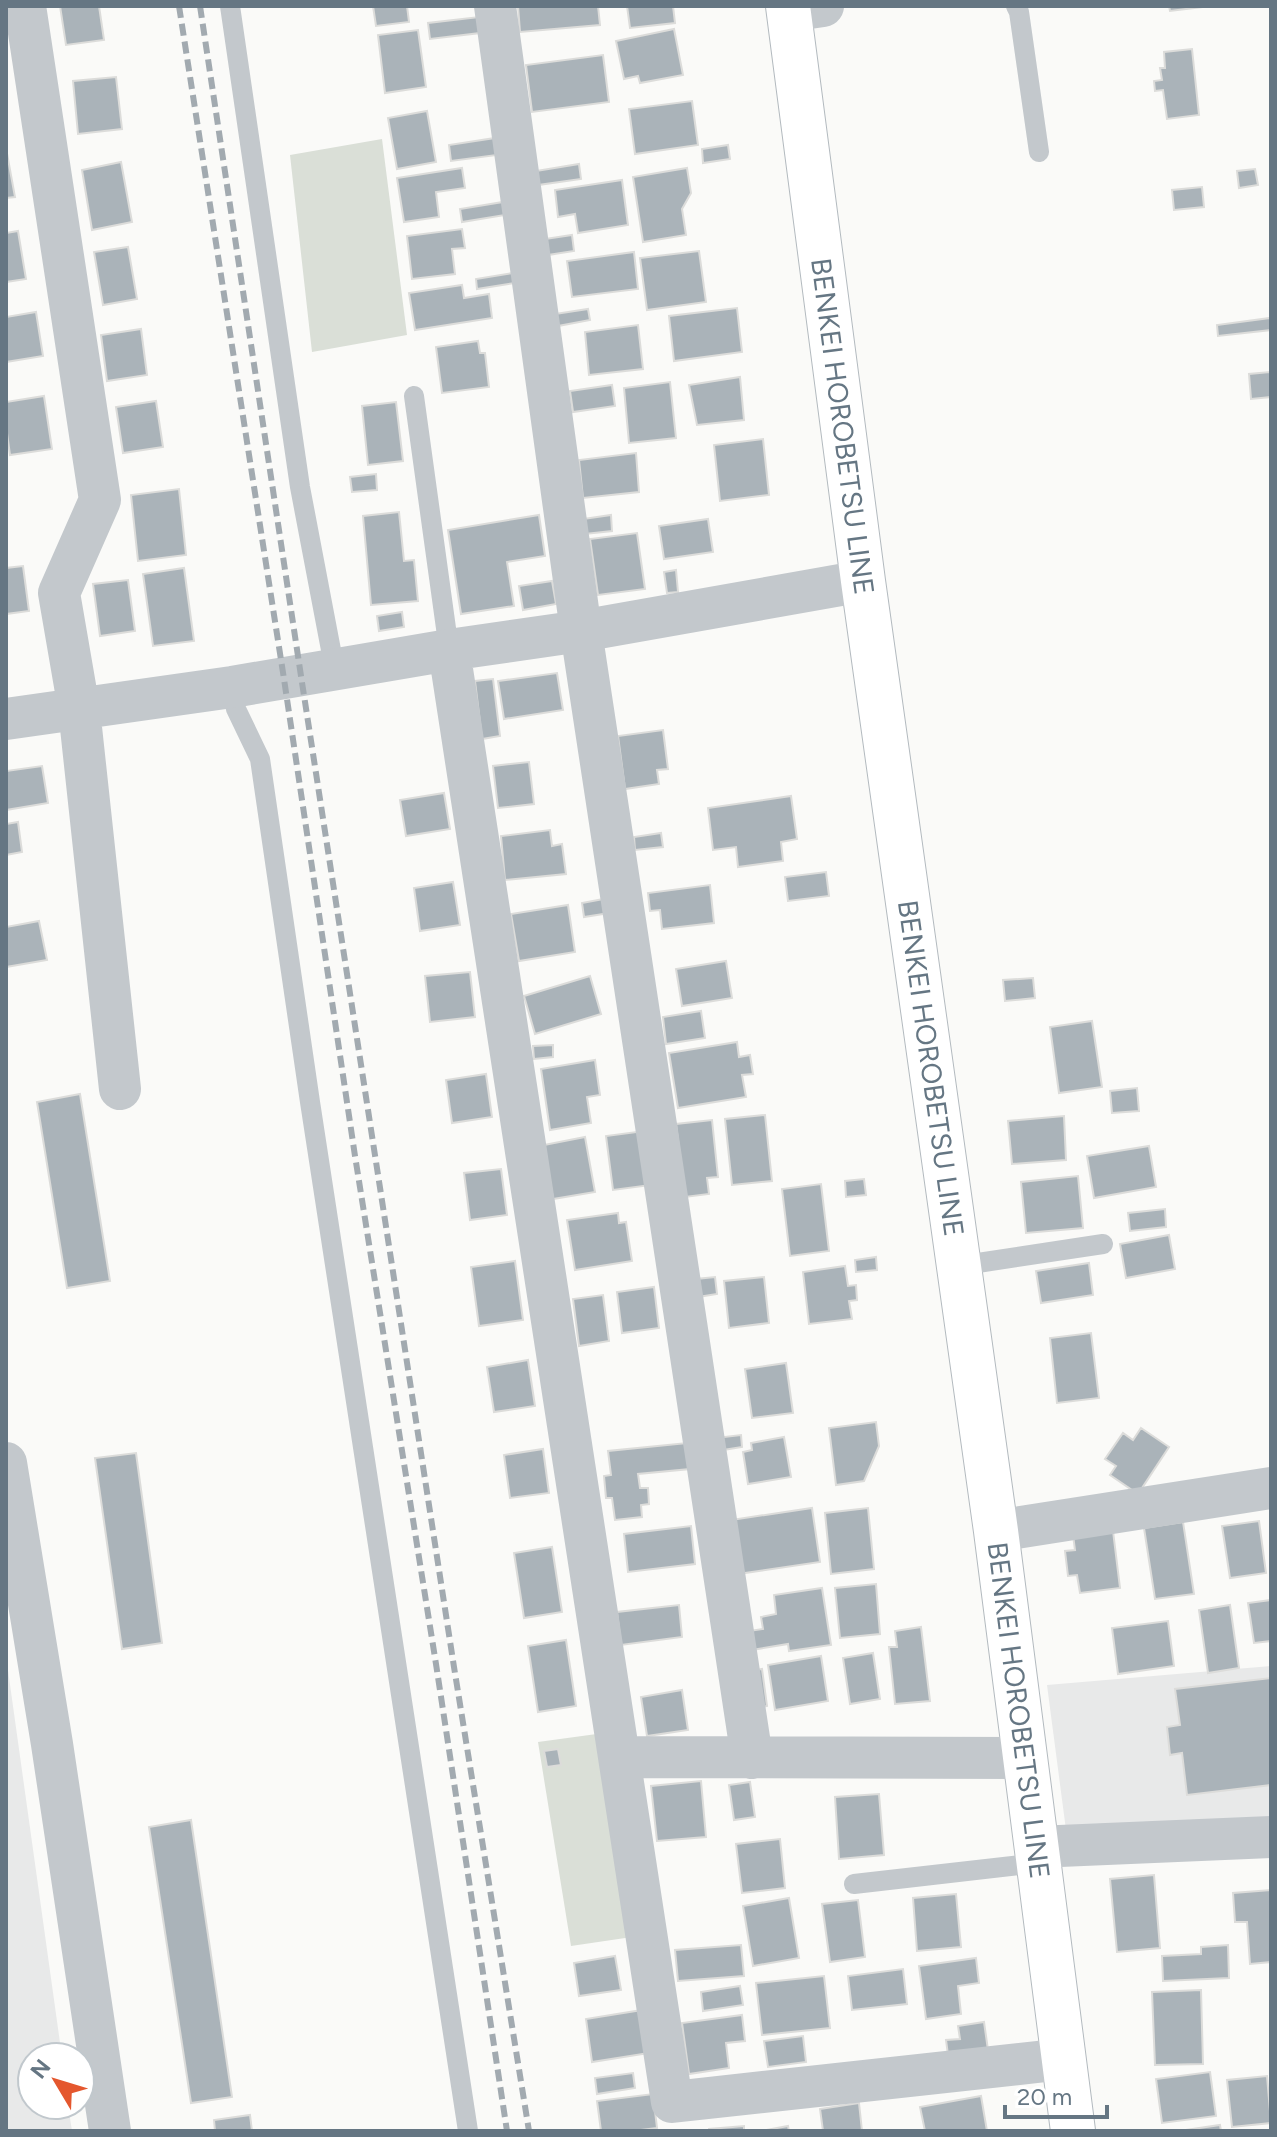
<svg xmlns="http://www.w3.org/2000/svg" width="1277" height="2137" font-family="Figtree,sans-serif">
  <style>
    .built { fill: #e8e9e9 }
    .green { fill: #dadfd7 }
    .building { fill: #aab3b9; stroke: #dcdcda; stroke-width: 2 }
    .lines { fill: none; stroke-linecap: round; stroke-linejoin: round }
    .secondary-casing { stroke: #b3babf; stroke-width: 46 }
    .service { stroke: #c3c8cc; stroke-width: 20 }
    .minor { stroke: #c3c8cc; stroke-width: 42 }
    .secondary { stroke: #fff; stroke-width: 44 }
    .rail { stroke: #a2aab0; stroke-width: 6; stroke-dasharray: 12 6; stroke-linecap: butt }
    .labels { text-anchor: middle; dominant-baseline: central; stroke-width: 8; stroke-linejoin: round; paint-order: stroke }
    .street-label { font-size: 28px; fill: #657683; stroke: #fff }
  </style>
  <rect width="100%" height="100%" fill="#fafaf8"/>
  <!-- built -->
  <path class="built" d="M6,1656L62,2057H32V2105H68L72,2131H6Z
    M1271,1666V1820L1066,1830L1047,1685Z"/>
  <!-- green -->
  <path class="green" d="M382,139L407,335L312,352L290,155Z
    M604,1733L632,1937L571,1946L538,1742Z"/>
  <!-- building -->
  <path class="building" d="M60,6H99L104,40L66,45Z
    M373,6H407L409,22L376,26Z
    M518,6H598L600,25L520,32Z
    M627,6H673L675,23L630,28Z
    M1169,6H1202V7L1170,11Z
    M479,17L480,33L430,39L428,23Z
    M674,29L683,75L640,83L638,76L624,79L616,41Z
    M418,30L426,87L385,93L378,35Z
    M1192,49L1199,115L1167,119L1163,90L1155,91L1154,81L1162,80L1160,68H1165L1164,52Z
    M603,55L609,102L532,112L526,65Z
    M116,77L122,129L78,134L73,81Z
    M692,101L698,145L635,154L629,109Z
    M427,111L436,162L397,169L388,118Z
    M495,138L497,155L451,161L449,145Z
    M728,145L730,159L703,163L702,149Z
    M6,148L15,197L6,198Z
    M121,162L132,222L92,230L82,170Z
    M579,164L581,179L538,185L536,171Z
    M462,168L465,188L436,192L439,217L404,222L397,178Z
    M687,168L691,193L682,209L686,235L643,242L633,177Z
    M1255,169L1258,185L1239,188L1237,171Z
    M622,180L628,225L578,233L575,214L558,217L555,190Z
    M1202,187L1204,207L1174,210L1172,190Z
    M503,202L505,215L462,222L460,209Z
    M462,229L465,248L452,249L455,274L412,279L407,236Z
    M18,231L26,279L6,282V233Z
    M572,235L574,251L548,255L545,239Z
    M128,247L137,299L103,305L94,252Z
    M699,251L706,302L647,310L640,258Z
    M634,252L638,289L572,297L567,261Z
    M513,273L515,283L477,289L476,279Z
    M462,285L464,298L489,294L492,318L415,330L409,293Z
    M737,308L742,352L674,361L669,316Z
    M588,309L590,320L558,326L555,314Z
    M36,312L43,356L6,362V317Z
    M1270,318L1271,330L1218,336L1217,325Z
    M638,325L643,369L589,375L585,332Z
    M141,329L147,375L107,381L101,335Z
    M478,341L480,353H485L489,387L442,393L436,347Z
    M1270,372L1271,397L1251,399L1249,374Z
    M740,377L744,420L697,425L689,385Z
    M670,382L676,438L629,443L624,388Z
    M612,385L615,406L573,412L570,391Z
    M44,396L52,449L10,455L6,426V402Z
    M156,401L163,447L123,453L116,407Z
    M396,402L403,461L368,465L362,406Z
    M763,439L769,495L720,501L714,445Z
    M636,453L639,492L583,498L579,460Z
    M376,474L377,490L352,492L350,477Z
    M179,489L186,555L138,561L131,495Z
    M399,512L404,561L414,560L418,601L371,605L363,516Z
    M539,515L545,556L507,562L514,606L461,614L448,530Z
    M611,515L612,531L585,534L583,519Z
    M708,519L713,552L664,559L659,526Z
    M637,533L645,589L598,595L590,539Z
    M23,566L29,611L6,614V568Z
    M184,568L194,641L153,646L143,574Z
    M676,570L678,592L667,593L664,572Z
    M128,580L135,631L100,636L93,584Z
    M552,581L556,604L523,610L519,586Z
    M402,612L404,627L379,631L377,616Z
    M557,673L563,710L504,719L498,681Z
    M493,679L500,736L482,739L475,681Z
    M663,730L668,769L657,770L659,784L625,789L618,736Z
    M529,762L534,804L498,808L493,766Z
    M42,766L48,803L6,810V771Z
    M444,793L450,829L406,836L400,800Z
    M791,796L797,839L781,842L783,861L738,867L736,847L713,850L708,808Z
    M18,822L22,852L6,855V824Z
    M550,830L552,846L562,844L566,874L505,880L501,836Z
    M661,833L663,847L635,850L634,837Z
    M826,872L829,896L788,901L785,877Z
    M453,882L460,925L420,931L414,888Z
    M710,885L714,923L662,929L660,910L650,911L648,893Z
    M614,897L616,912L584,917L582,903Z
    M568,905L575,952L519,961L511,914Z
    M39,921L47,960L6,967V927Z
    M726,961L732,998L682,1006L676,969Z
    M470,972L475,1017L430,1022L425,976Z
    M590,976L601,1014L535,1034L524,996Z
    M1033,978L1035,998L1005,1001L1003,980Z
    M701,1011L705,1038L666,1044L663,1017Z
    M1092,1021L1102,1087L1059,1093L1050,1027Z
    M737,1042L739,1057L750,1055L753,1074L742,1075L746,1097L678,1108L669,1053Z
    M553,1045V1057L534,1059L533,1046Z
    M595,1060L600,1095L587,1097L591,1123L550,1130L541,1069Z
    M486,1074L492,1117L452,1123L446,1080Z
    M1137,1088L1139,1111L1112,1113L1110,1091Z
    M80,1094L110,1281L67,1288L37,1102Z
    M765,1115L772,1181L732,1185L725,1119Z
    M1064,1116L1066,1160L1012,1164L1008,1121Z
    M712,1120L718,1177L707,1178L709,1194L685,1197L676,1124Z
    M644,1131L651,1185L613,1190L606,1136Z
    M585,1137L595,1192L553,1199L544,1145Z
    M1149,1146L1156,1187L1094,1198L1087,1156Z
    M501,1169L507,1215L470,1220L464,1173Z
    M1078,1176L1083,1228L1026,1233L1021,1182Z
    M864,1179L866,1195L846,1197L845,1181Z
    M821,1184L829,1251L790,1256L782,1189Z
    M1165,1209L1166,1227L1130,1231L1128,1213Z
    M618,1213L619,1223L626,1222L632,1261L575,1270L567,1220Z
    M1169,1235L1175,1269L1126,1278L1120,1244Z
    M876,1257L877,1270L856,1272L855,1260Z
    M515,1261L523,1320L479,1326L471,1267Z
    M1089,1263L1093,1295L1041,1303L1036,1271Z
    M845,1266L848,1286L856,1285L857,1300L849,1301L852,1319L809,1324L803,1272Z
    M715,1277L717,1294L698,1297L696,1279Z
    M764,1277L769,1323L729,1328L724,1281Z
    M654,1287L659,1328L622,1333L617,1292Z
    M603,1295L609,1341L579,1346L573,1299Z
    M1091,1333L1099,1398L1057,1403L1050,1338Z
    M528,1360L535,1406L494,1412L487,1367Z
    M786,1363L793,1413L752,1418L745,1369Z
    M876,1422L879,1446L864,1481L836,1485L829,1428Z
    M1141,1428L1169,1447L1138,1494L1110,1475L1116,1466L1105,1459L1123,1433L1133,1440Z
    M741,1435L742,1447L717,1451L715,1438Z
    M784,1437L791,1477L748,1484L743,1452L752,1450L751,1443Z
    M687,1443L690,1469L638,1474L640,1488H648L649,1504L641,1505L642,1517L615,1520L612,1498H606L604,1476L611,1475L608,1451Z
    M543,1449L549,1493L510,1498L504,1455Z
    M136,1453L162,1643L122,1649L95,1458Z
    M812,1508L820,1562L738,1574L731,1520Z
    M868,1508L874,1569L831,1574L825,1513Z
    M1259,1521L1266,1573L1230,1578L1222,1526Z
    M1183,1522L1194,1594L1155,1599L1144,1528Z
    M691,1526L695,1564L628,1572L624,1534Z
    M1113,1531L1120,1588L1080,1593L1077,1575L1068,1576L1065,1551L1075,1550L1073,1535Z
    M552,1547L562,1612L524,1618L514,1553Z
    M876,1584L880,1634L840,1638L835,1588Z
    M822,1588L831,1645L789,1651L788,1644L752,1650L749,1631L763,1629L761,1617L776,1614L774,1595Z
    M1271,1600V1641L1254,1643L1248,1603Z
    M679,1605L682,1637L621,1645L617,1612Z
    M1230,1605L1239,1668L1208,1673L1199,1610Z
    M1168,1621L1174,1666L1118,1674L1112,1628Z
    M921,1627L930,1701L895,1704L889,1647H897L895,1631Z
    M566,1640L576,1706L538,1712L528,1646Z
    M873,1653L880,1699L850,1704L843,1658Z
    M821,1656L828,1701L775,1710L768,1665Z
    M762,1669L767,1706L756,1708L751,1671Z
    M1271,1678V1785L1187,1795L1182,1753L1170,1755L1167,1727L1180,1725L1175,1689Z
    M682,1690L688,1730L647,1736L641,1697Z
    M558,1749L561,1765L547,1767L544,1751Z
    M701,1781L706,1837L657,1841L651,1786Z
    M750,1782L755,1817L734,1820L729,1785Z
    M879,1794L884,1855L839,1859L835,1797Z
    M191,1820L232,2097L191,2103L149,1827Z
    M780,1839L785,1888L742,1893L736,1844Z
    M1154,1875L1160,1948L1117,1952L1110,1879Z
    M1271,1890V1962L1250,1964L1247,1922H1235L1233,1893Z
    M956,1894L961,1947L917,1951L913,1898Z
    M789,1898L799,1958L753,1966L743,1906Z
    M858,1900L865,1957L830,1962L822,1904Z
    M741,1945L744,1976L678,1981L675,1950Z
    M1228,1945L1229,1978L1163,1981L1162,1956L1201,1954V1947Z
    M615,1956L621,1990L579,1996L574,1963Z
    M976,1958L979,1983L958,1986L961,2014L926,2019L919,1966Z
    M903,1969L907,2004L852,2010L848,1976Z
    M824,1976L830,2028L762,2035L756,1983Z
    M740,1986L743,2005L703,2011L701,1992Z
    M1201,1990L1203,2064L1155,2065L1152,1992Z
    M642,2010L649,2053L592,2062L586,2019Z
    M742,2015L745,2041L726,2043L729,2068L689,2074L682,2023Z
    M984,2022L988,2050L948,2055L946,2040L960,2039L958,2026Z
    M803,2036L806,2062L768,2067L764,2041Z
    M1210,2072L1216,2116L1162,2123L1156,2079Z
    M633,2073L635,2088L597,2094L595,2078Z
    M1267,2076L1271,2123L1232,2127L1227,2080Z
    M653,2094L657,2128L633,2131H601L597,2101Z
    M981,2096L987,2131H925L920,2107Z
    M859,2103L862,2131H823L820,2109Z
    M250,2115L252,2131H215L214,2120Z
    M1220,2125L1221,2131H1179Z
    M744,2126V2131H709V2129Z
    M788,2126L789,2131H766V2130Z"/>
  <g class="lines">
    <defs>
      <g id="secondary">
        <path id="s1" d="M788,6L863,581L996,1531L1073,2131"/>
      </g>
    </defs>
    <!-- secondary casing -->
    <use href="#secondary" class="secondary-casing"/>
    <!-- service -->
    <path class="service" d="M230,6L300,487L335,671
      M1016,6L1019,12L1039,152
      M414,396L449,650
      M232,687L236,709L260,759L310,1102L468,2131
      M958,1266L1103,1244
      M854,1884L1038,1863"/>
    <!-- minor -->
    <path class="minor" d="M25,6L100,500L59,593L79,709L120,1089
      M495,6L581,631L752,1758
      M789,11L823,6
      M449,650L672,2102L1064,2059
      M6,719L232,687L449,650L581,631L863,581
      M6,1463L52,1744L110,2131
      M996,1531L1271,1488
      M619,1757L1024,1758
      M1036,1847L1271,1837"/>
    <!-- secondary -->
    <use href="#secondary" class="secondary"/>
    <!-- rail -->
    <path class="rail" d="M179,6L284,679L355,1156L436,1664L507,2131
      M200,6L301,676L454,1667L529,2131"/>
  </g>
  <g class="labels">
    <!-- street labels -->
    <g class="street-label">
      <text stroke="none"><textPath href="#s1" startOffset="424">BENKEI HOROBETSU LINE</textPath></text>
      <text stroke="none"><textPath href="#s1" startOffset="1072">BENKEI HOROBETSU LINE</textPath></text>
      <text stroke="none"><textPath href="#s1" startOffset="1720">BENKEI HOROBETSU LINE</textPath></text>
    </g>
  </g>
  <!-- border -->
  <rect width="1277" height="2137" fill="none" stroke="#657683" stroke-width="16"/>
  <!-- north arrow -->
  <g transform="translate(56 2081) rotate(308)"><circle r="38" fill="#ffffff" stroke="#c1c8cd" stroke-width="2"/>
  <path d="M0-6L14 30L0 20L-14 30Z" fill="#e4572e"/>
  <text y="-12" font-size="22" font-weight="bold" text-anchor="middle" fill="#657683">N</text>
  </g>
  <!-- scale -->
  <path d="M1005 2105v12h102v-12" fill="none" stroke="#657683" stroke-width="4"/>
  <text x="1017" y="2105" font-size="24" fill="#657683" stroke="#ffffff" stroke-width="6" paint-order="stroke">20 m</text>
</svg>
